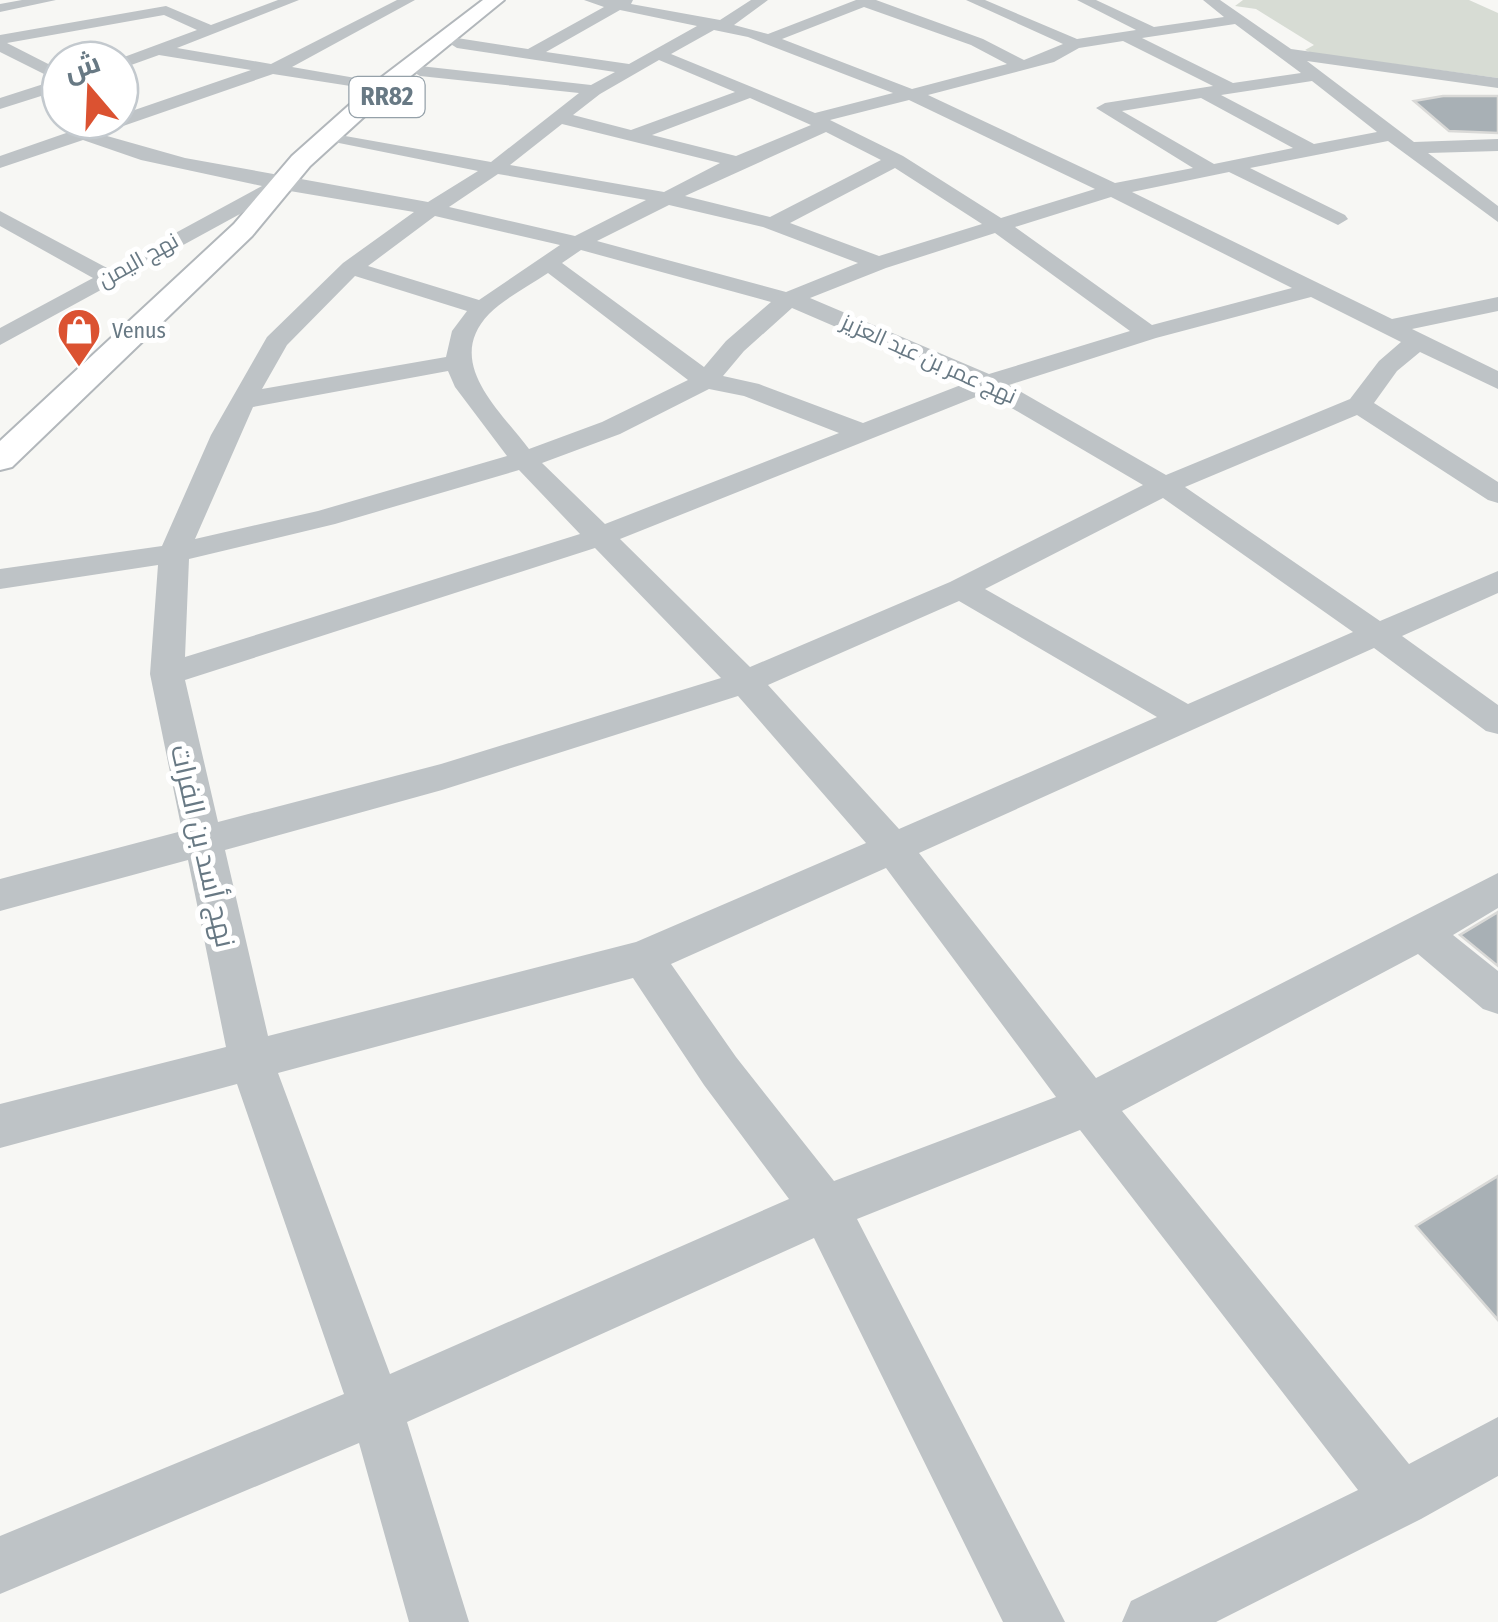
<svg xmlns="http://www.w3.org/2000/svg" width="1498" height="1622" font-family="'Fira Sans Condensed',Cairo,sans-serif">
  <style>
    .green { fill: #d7dcd4 }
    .building { fill: #a8b0b5; stroke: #d9d9d7; stroke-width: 2.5 }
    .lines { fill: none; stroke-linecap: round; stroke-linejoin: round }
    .major-casing { stroke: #b2b7bb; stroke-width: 4 }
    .minor { fill: #bec3c6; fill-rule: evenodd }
    .major { fill: #fff; fill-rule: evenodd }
    .labels { text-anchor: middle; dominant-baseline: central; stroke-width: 10; stroke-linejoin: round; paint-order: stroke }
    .far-street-label { font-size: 22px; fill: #687984; stroke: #fff }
    .far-poi-label { font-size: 22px; fill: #687984; stroke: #fff; text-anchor: start }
    .shield { fill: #fff; stroke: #95a1a9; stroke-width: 2.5 }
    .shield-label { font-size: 25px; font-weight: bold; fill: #687984 }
    .street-label { font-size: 28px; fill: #687984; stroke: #fff }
  </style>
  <rect width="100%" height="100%" fill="#f7f7f4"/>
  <!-- green -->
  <path class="green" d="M1243,0H1469L1498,13V78L1312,53L1305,50L1314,45L1256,9L1235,6Z"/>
  <!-- building -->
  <path class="building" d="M1443,96H1498V133L1449,131L1414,101Z
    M1498,912V966L1460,935Z
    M1498,1176V1320L1416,1226Z"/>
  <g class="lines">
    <defs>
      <path id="major" d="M483,0H504L390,93L310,166L252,236L12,467L0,470V441L234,224L292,156L374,83Z"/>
    </defs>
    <!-- major casing -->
    <use href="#major" class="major-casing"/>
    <!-- minor -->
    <path class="minor" d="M22,0H56L0,12V4Z
      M278,0H299L177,48L271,64L397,0H415L292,67L396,85L405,90L402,94L273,74L100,134L185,158L428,202L478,171L334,142V134L491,162L579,93L420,76L412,71L420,66L591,85L615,72L457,48L449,43L457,38L528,49L604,7L584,0H633L631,4L720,20L751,0H768L734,25L768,34L856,0H876L983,39L1024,60L1063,44L966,0H985L1077,39L1136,30L1077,0H1096L1154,27L1224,17L1203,0H1220L1291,49L1498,78V88L1307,61L1414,142L1498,139V151L1428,153L1498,206V222L1388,141L1250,168L1345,215L1348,219L1338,225L1229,172L1132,192L1392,319L1498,297V311L1412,329L1498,371V389L1420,352L1397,371L1374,403L1498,482V503L1488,500L1357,415L1185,487L1380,621L1498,571V593L1402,636L1498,705V734L1486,731L1374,648L919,853L1096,1078L1498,873V908L1453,935L1498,971V1014L1483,1009L1418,954L1122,1111L1409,1464L1498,1417V1476L1421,1519L1216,1622H1122L1131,1601L1358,1490L1080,1130L857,1219L1065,1622H1003L814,1238L407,1422L469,1622H409L359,1443L0,1594V1536L344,1394L237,1084L0,1148V1104L226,1047L188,860L0,911V879L182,831L150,674L158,565L0,589V569L162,546L211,435L267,337L343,263L414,212L284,190L0,345V328L93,278L0,226V211L109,269L262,186L141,160L83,140L0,168V156L69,132L55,124V116L86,127L120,120V115L251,70L159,55L120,69V60H116L197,30L164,15L7,43L60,70V90L0,109V98L56,80L0,52V35L166,6L211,25ZM864,7L971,45L1007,64L912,89L782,39ZM620,10L697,26L629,64L546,52ZM1235,24L1301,73L1233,83L1142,38ZM714,30L748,37L893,93L815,113L671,54ZM1123,41L1213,86L1105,103L1096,108L1193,168L1115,183L928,95L1054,62L1079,48ZM659,60L735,92L631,130L573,115L600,94ZM1312,81L1377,132L1314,144L1221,95ZM750,98L811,125L736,156L652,135ZM1201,98L1293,148L1214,164L1122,111ZM909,100L1095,189L1001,218L903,156L830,120ZM562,124L720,163L664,192L510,165ZM826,132L881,160L770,217L685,196ZM895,168L982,224L879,256L790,223ZM498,174L646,200L575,236L449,207ZM1111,197L1292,288L1152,325L1015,227ZM669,205L763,227L858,263L786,292L597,241ZM435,216L560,245L479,300L368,266ZM995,233L1130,331L989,374L810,298L886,268ZM581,250L771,302L726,341L704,367L562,263ZM548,273L688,380L602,422L529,449C500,410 443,362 489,314C505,298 529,286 548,273ZM355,276L467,311L452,331L446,357L262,389L287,345ZM1311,297L1401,342L1379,361L1350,399L1166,475L1009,385L1156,338ZM792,308L966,383L863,423L759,384L723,376L744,351ZM448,371L455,387L507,456L318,511L195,539L253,407ZM709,389L744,396L839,433L605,524L542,463L620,434ZM986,393L1143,485L950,582L750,667L620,539ZM519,470L580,534L185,657L189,559L335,524ZM1163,498L1353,632L1188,704L985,589ZM595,548L721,678L441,764L218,822L185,680ZM959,601L1157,717L899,829L768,685ZM738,696L866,843L636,942L268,1036L225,850L442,790ZM886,868L1056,1097L834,1181L736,1057L671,964ZM633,978L704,1085L789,1199L390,1374L278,1073Z"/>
    <!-- major -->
    <use href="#major" class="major"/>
  </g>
  <!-- icons -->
  <defs>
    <symbol id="shop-pin" viewBox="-11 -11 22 30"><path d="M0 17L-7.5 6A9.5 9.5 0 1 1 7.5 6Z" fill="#db5231" stroke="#fff"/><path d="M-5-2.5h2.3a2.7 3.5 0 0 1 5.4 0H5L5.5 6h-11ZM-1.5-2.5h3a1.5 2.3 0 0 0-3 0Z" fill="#fff"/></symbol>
  </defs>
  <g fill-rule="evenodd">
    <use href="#shop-pin" x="54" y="305" width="50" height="68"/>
  </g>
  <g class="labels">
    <!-- far-street labels -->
    <g class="far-street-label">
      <text transform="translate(138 260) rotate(-29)">نهج اليمن</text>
      <text transform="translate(929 359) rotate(24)">نهج عمر بن عبد العزيز</text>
    </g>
    <!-- far-poi labels -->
    <g class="far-poi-label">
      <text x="112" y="330">Venus</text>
    </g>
    <!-- shield labels -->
    <rect class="shield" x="349.5" y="77" width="75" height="40" rx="8"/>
    <g class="shield-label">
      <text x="387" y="97">RR82</text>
    </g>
    <!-- street labels -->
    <g class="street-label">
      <text transform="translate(203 846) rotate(77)">نهج أسد بن الفرات</text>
    </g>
  </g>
  <!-- north arrow -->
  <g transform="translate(90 90) rotate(341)"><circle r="48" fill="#ffffff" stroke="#c3c9ce" stroke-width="2.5"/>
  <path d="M0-8L18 38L0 25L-18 38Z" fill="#db5231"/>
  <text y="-15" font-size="28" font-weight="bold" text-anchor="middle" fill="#687984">ش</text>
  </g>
</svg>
